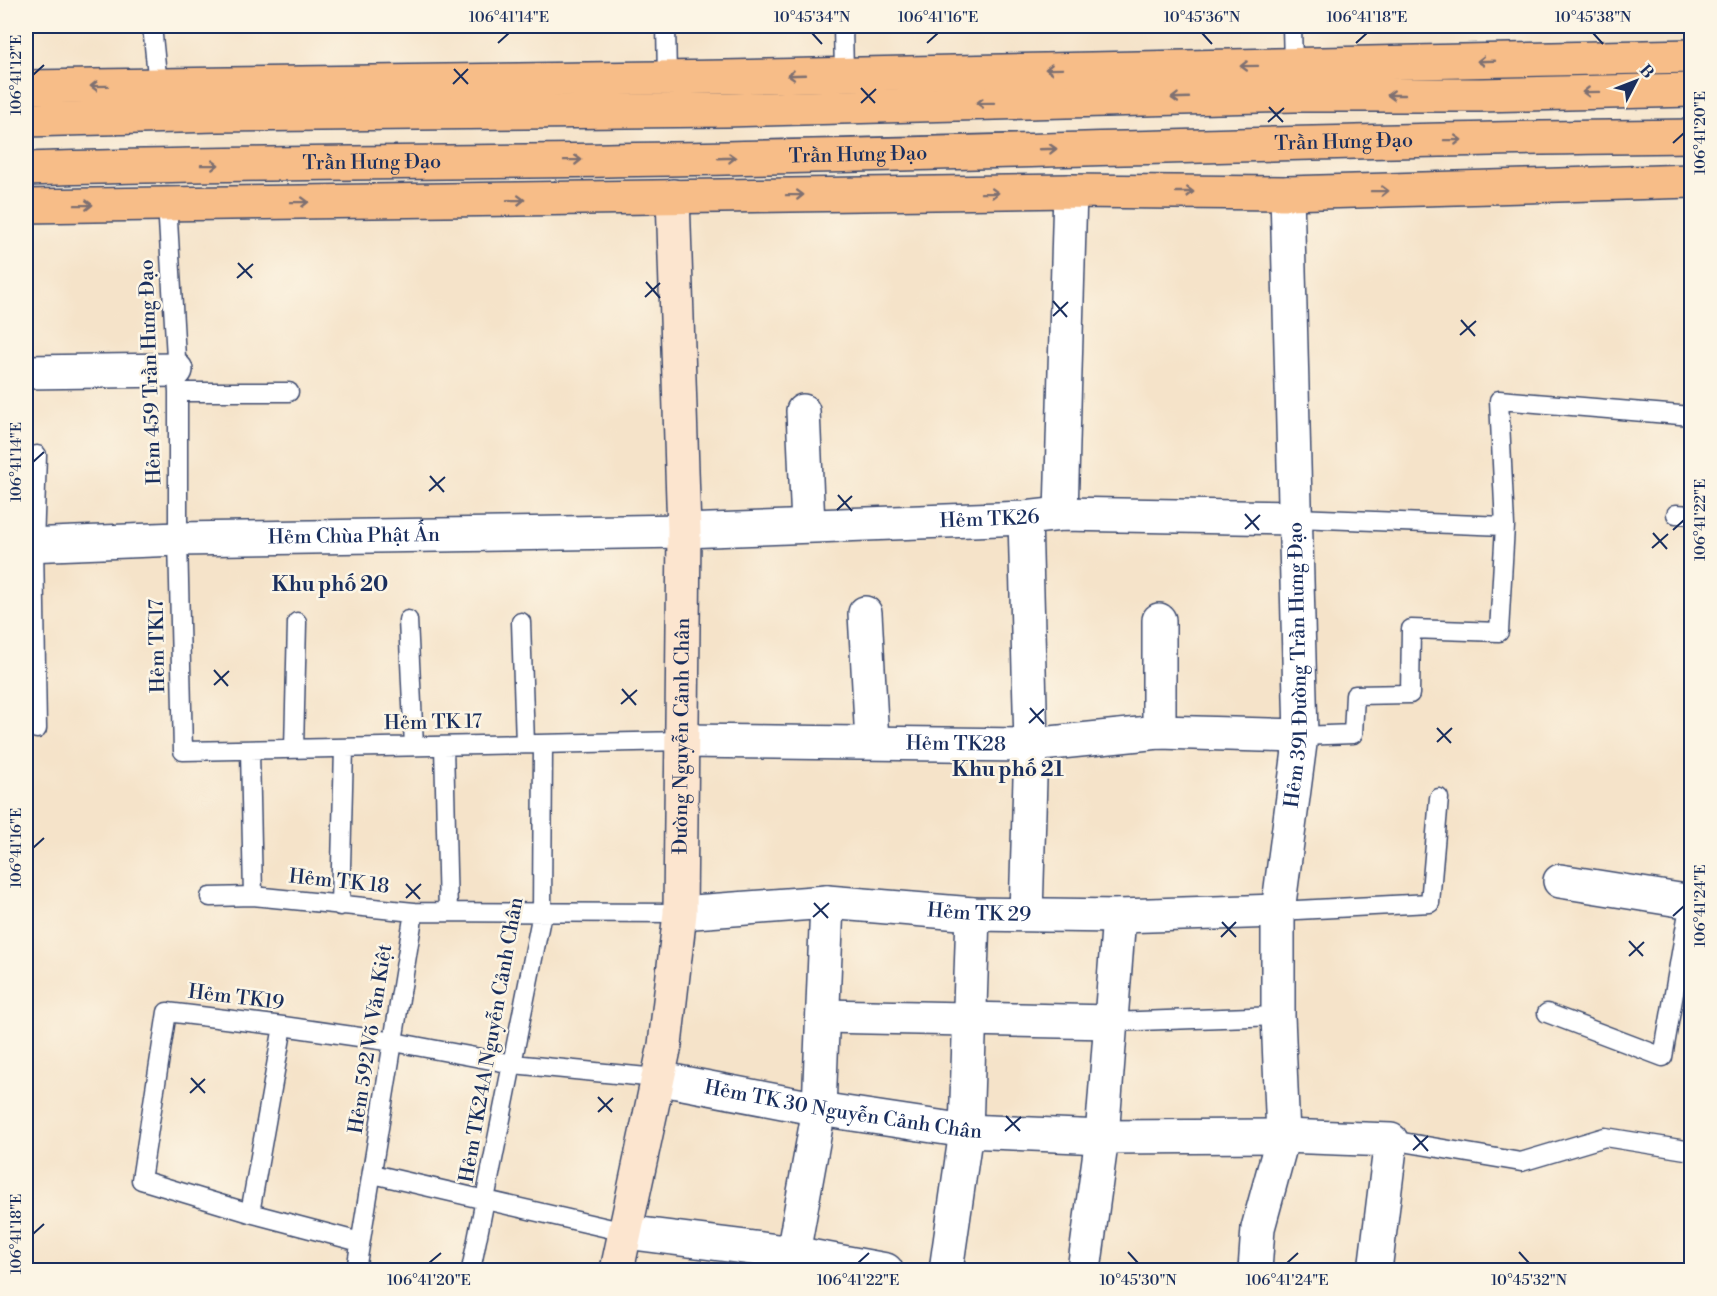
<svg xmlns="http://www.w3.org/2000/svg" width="1717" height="1296" font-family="'Libre Bodoni',serif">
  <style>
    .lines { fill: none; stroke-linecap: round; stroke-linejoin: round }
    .lane-casing { stroke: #3c4a6e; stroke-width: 21 }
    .street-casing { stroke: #3c4a6e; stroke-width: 36 }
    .secondary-casing { stroke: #3c4a6e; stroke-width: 36 }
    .primary-casing { stroke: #3c4a6e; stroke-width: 36 }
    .lane { stroke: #fff; stroke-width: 18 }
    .street { stroke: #fff; stroke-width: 33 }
    .secondary { stroke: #fce5cf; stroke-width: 33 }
    .primary { stroke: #f7bd88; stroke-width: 33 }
    .oneway { stroke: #7e6f71 }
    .ticks { fill: none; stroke: #1b2f5e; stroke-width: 2 }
    .labels { text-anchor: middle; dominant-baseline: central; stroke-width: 5; stroke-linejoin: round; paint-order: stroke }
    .street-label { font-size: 20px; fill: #1b2f5e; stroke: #fcf5e5 }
    .neighbourhood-label { font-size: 21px; font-weight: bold; fill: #1b2f5e; stroke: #fcf5e5 }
    .neatline { fill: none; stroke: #1b2f5e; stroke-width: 2 }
    .ticks-label { font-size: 15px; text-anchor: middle; fill: #1b2f5e }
  </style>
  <rect width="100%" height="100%" fill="#fcf5e5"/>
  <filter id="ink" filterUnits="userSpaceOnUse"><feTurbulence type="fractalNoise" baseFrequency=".0167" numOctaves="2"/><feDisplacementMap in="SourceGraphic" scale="12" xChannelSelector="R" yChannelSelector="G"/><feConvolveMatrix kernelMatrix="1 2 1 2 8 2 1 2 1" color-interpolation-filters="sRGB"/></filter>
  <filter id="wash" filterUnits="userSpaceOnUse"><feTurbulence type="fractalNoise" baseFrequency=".008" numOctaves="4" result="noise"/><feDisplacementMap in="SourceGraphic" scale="24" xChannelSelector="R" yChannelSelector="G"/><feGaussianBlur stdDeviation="1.35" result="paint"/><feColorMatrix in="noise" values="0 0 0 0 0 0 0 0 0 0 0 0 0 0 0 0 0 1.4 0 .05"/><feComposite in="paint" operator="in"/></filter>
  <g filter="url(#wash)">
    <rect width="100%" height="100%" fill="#f5e3c9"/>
  </g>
  <g filter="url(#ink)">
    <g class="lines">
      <defs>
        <path id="lane" d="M152,26L158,85
          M666,26L667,77
          M843,26L844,74
          M1292,26L1293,65
          M167,203L178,392V539L183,751L683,741
          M178,392H289
          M37,455L34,545L37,729
          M1676,514L1692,515
          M1296,518L1505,526L1499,400L1692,416
          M408,620L414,746
          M521,622L525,744
          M1301,736L1353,734L1355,695L1410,694L1411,629L1499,632L1505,526
          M444,746L448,912
          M294,749L297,622
          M250,750L253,896
          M210,897L253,896L414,912L680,913
          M340,906L344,748
          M1278,911L1430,903L1439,798
          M1547,1013L1663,1057L1691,895
          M1111,1022L1278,1016
          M1391,1140L1521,1162L1605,1137L1692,1151
          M373,1174L625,1232
          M250,1213L283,1026
          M360,1242L250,1213L141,1180L167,1012L283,1026L394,1042L513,1064L657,1078
          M356,1270L414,912
          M471,1270L542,913L543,744"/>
        <g id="street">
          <path d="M26,372L176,370"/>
          <path d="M803,411L808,525"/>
          <path d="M1061,514L1070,191"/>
          <path d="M1025,518L1031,745L1026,914"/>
          <path id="s1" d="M26,545L178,539L684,531L1025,518L1061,514L1296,518"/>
          <path d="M865,613L872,742"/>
          <path d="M1159,620V732"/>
          <path id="s2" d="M683,741L1031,745L1159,732L1301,736"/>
          <path d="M1560,881L1692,902"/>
          <path id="s3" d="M680,913L827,902L973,914L1119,916L1278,911"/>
          <path d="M823,1016L1111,1022"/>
          <path id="s4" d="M657,1078L819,1109L966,1131L1102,1137L1283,1136L1391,1140L1375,1270"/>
          <path d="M625,1232L793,1253L886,1270"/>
          <path d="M790,1270L819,1109L827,902"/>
          <path d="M946,1270L966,1131L973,914"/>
          <path d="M1084,1270L1102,1137L1119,916"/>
          <path id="s5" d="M1255,1270L1258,1228L1283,1136L1278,1016V911L1301,736L1287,193"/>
        </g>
        <g id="secondary">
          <path id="s6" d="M617,1270L665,1045L680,913L684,531L673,196"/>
        </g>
        <g id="primary">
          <path d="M26,87L725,77L1692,56"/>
          <path d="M26,120L217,115L727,110L1295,95H1480L1692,90"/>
          <path id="s7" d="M26,169C240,162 455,163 670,159C1011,153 1351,139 1692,136"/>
          <path d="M26,206L1070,191L1287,193L1692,181"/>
        </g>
      </defs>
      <!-- lane casing -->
      <use href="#lane" class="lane-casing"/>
      <!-- street casing -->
      <use href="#street" class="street-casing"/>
      <!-- secondary casing -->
      <use href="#secondary" class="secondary-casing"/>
      <!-- primary casing -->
      <use href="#primary" class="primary-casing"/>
      <!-- lane -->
      <use href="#lane" class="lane"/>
      <!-- street -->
      <use href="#street" class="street"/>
      <!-- secondary -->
      <use href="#secondary" class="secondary"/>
      <!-- primary -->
      <use href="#primary" class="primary"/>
    </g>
    <!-- one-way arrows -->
    <defs><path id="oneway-shaft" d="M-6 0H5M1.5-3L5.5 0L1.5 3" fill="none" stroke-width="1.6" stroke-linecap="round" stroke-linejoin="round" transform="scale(1.5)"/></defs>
    <g class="oneway">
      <use href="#oneway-shaft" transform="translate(1486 61) rotate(178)"/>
      <use href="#oneway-shaft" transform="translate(1249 66) rotate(179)"/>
      <use href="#oneway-shaft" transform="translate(1054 69) rotate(179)"/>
      <use href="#oneway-shaft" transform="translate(796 75) rotate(178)"/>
      <use href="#oneway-shaft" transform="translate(99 86) rotate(179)"/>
      <use href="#oneway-shaft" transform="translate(1591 92) rotate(179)"/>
      <use href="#oneway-shaft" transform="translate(1396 95) rotate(-180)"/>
      <use href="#oneway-shaft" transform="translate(1180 98) rotate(178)"/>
      <use href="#oneway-shaft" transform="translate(985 103) rotate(179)"/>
      <use href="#oneway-shaft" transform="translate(1453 140) rotate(-1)"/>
      <use href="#oneway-shaft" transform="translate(1048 149) rotate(-2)"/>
      <use href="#oneway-shaft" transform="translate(727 158) rotate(-2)"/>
      <use href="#oneway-shaft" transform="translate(573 160) rotate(-1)"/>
      <use href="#oneway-shaft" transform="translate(210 165) rotate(-1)"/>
      <use href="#oneway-shaft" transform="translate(1380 191) rotate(-1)"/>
      <use href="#oneway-shaft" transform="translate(1185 192)"/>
      <use href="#oneway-shaft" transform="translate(990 193) rotate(-1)"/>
      <use href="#oneway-shaft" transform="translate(795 195) rotate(-1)"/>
      <use href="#oneway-shaft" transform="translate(516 200) rotate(-1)"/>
      <use href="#oneway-shaft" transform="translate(300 202) rotate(-1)"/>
      <use href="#oneway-shaft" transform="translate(84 205) rotate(-1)"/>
    </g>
  </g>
  <!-- ticks -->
  <path class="ticks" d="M812,33L822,44M1202,33L1212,44M1593,33L1603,44M498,43L509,33M927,43L938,33M1356,43L1367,33M454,69L468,84M33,75L44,65M453,84L468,69M861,88L875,103M861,103L876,89M1269,107L1283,122M1268,122L1284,108M1673,143L1684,133M238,263L252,278M237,278L253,264M646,282L660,298M645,297L660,283M1053,301L1067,317M1053,316L1068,302M1461,320L1475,336M1460,335L1476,321M33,462L44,452M430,476L444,492M429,491L445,477M838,495L852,511M837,510L852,496M1245,514L1259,530M1245,529L1260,515M1673,530L1684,520M1653,533L1667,549M1652,548L1668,534M214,670L228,686M214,685L229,671M622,689L636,705M621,704L637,690M1030,708L1044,724M1029,723L1044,709M1437,728L1451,743M1437,742L1452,728M33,848L44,838M406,884L420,899M406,898L421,884M814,903L828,918M1673,916L1684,906M813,917L829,903M1222,922L1236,937M1221,937L1236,922M1629,941L1643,956M1629,956L1644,942M191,1078L205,1093M190,1093L205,1079M598,1097L612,1112M598,1112L613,1098M1006,1116L1020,1131M1005,1131L1021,1117M1414,1135L1428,1151M1413,1150L1428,1136M33,1234L44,1224M1128,1252L1138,1263M1519,1252L1529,1263M429,1263L441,1253M858,1263L869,1253M1287,1263L1298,1253"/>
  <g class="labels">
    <!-- street labels -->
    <g class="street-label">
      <text stroke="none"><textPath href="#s7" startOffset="1318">Trần Hưng Đạo</textPath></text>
      <text stroke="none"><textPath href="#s7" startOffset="832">Trần Hưng Đạo</textPath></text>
      <text stroke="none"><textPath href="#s7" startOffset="346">Trần Hưng Đạo</textPath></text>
      <text transform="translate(151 372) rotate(-92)">Hẻm 459 Trần Hưng Đạo</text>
      <text stroke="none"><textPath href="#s1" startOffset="964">Hẻm TK26</textPath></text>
      <text stroke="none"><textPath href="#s1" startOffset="328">Hẻm Chùa Phật Ấn</textPath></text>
      <text transform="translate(158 646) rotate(-91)">Hẻm TK17</text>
      <text stroke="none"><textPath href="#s5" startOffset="610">Hẻm 391 Đường Trần Hưng Ðạo</textPath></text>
      <text transform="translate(433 723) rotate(-1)">Hẻm TK 17</text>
      <text stroke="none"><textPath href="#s6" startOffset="540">Đường Nguyễn Cảnh Chân</textPath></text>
      <text stroke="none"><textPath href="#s2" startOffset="273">Hẻm TK28</textPath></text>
      <text transform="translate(339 882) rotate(6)">Hẻm TK 18</text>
      <text stroke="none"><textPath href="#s3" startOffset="300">Hẻm TK 29</textPath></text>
      <text transform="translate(236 998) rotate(7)">Hẻm TK19</text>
      <text transform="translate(371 1039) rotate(-81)">Hẻm 592 Võ Văn Kiệt</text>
      <text transform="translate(492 1040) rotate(-80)">Hẻm TK24A Nguyễn Cảnh Chân</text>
      <text stroke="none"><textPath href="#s4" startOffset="189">Hẻm TK 30 Nguyễn Cảnh Chân</textPath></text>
    </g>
    <!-- neighbourhood labels -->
    <g class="neighbourhood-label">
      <text x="330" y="585">Khu phố 20</text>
      <text x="1008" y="770">Khu phố 21</text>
    </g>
  </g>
  <!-- margin -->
  <rect width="1717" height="1296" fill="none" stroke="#fcf5e5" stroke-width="66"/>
  <!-- north arrow -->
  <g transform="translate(1636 81) rotate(48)" stroke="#fcf5e5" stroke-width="4.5" paint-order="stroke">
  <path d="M0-4.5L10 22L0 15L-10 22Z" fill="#1b2f5e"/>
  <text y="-9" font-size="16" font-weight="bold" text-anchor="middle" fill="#1b2f5e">B</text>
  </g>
  <rect x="33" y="33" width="1651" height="1230" class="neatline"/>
  <g class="ticks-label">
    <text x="509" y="22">106°41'14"E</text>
    <text x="812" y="22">10°45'34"N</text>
    <text x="938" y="22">106°41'16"E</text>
    <text x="1202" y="22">10°45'36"N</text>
    <text x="1367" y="22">106°41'18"E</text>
    <text x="1593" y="22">10°45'38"N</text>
    <text transform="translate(16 75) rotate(-90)" y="5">106°41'12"E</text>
    <text transform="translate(1700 133) rotate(-90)" y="5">106°41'20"E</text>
    <text transform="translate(16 462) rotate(-90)" y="5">106°41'14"E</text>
    <text transform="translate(1700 520) rotate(-90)" y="5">106°41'22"E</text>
    <text transform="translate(16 848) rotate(-90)" y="5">106°41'16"E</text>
    <text transform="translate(1700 906) rotate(-90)" y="5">106°41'24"E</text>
    <text transform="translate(16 1234) rotate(-90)" y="5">106°41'18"E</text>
    <text x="429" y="1285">106°41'20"E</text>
    <text x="858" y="1285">106°41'22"E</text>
    <text x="1138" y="1285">10°45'30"N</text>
    <text x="1287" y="1285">106°41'24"E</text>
    <text x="1529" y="1285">10°45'32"N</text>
  </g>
</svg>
